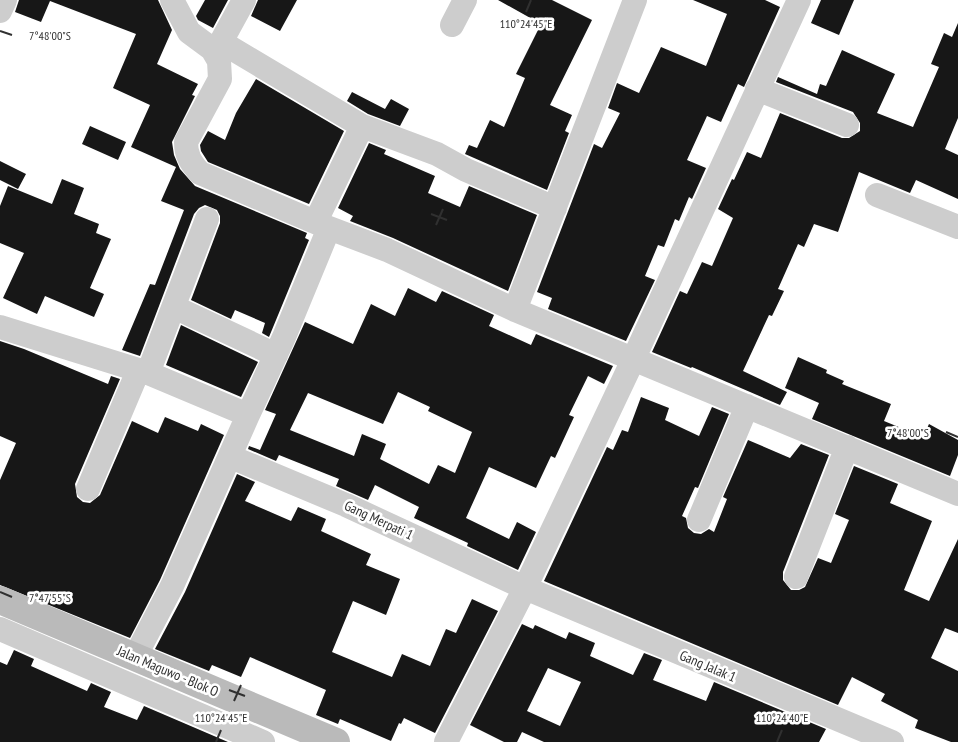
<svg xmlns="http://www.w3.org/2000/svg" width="958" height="742" font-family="'PT Sans Narrow',sans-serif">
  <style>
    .building { fill: #171717; fill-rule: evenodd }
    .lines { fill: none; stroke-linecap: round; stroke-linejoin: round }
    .street { stroke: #cdcdcd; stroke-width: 24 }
    .secondary { stroke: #bababa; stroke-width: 28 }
    .ticks { fill: none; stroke: #303030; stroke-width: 2 }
    .labels { text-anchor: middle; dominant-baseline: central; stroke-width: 5; stroke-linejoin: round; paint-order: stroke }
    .street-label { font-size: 14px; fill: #303030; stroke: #fff }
    .ticks-label { font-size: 12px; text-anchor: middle; fill: #303030; stroke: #fff; stroke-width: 5; stroke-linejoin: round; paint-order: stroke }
  </style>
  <rect width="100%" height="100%" fill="#fff"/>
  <!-- building -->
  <path class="building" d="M19,0H158L172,30L157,64L198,84L192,95L195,96L172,142L174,155L180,169L195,186L307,233L305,238L309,240L269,337L262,333L265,323L235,310L231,319L191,300L220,223V216L217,210L205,205L199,208L194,214L140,356L122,350L150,284L155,285L184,210L161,201L176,167L131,147L150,105L113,88L136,34L50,1L41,22L15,12Z
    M205,0H228L213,28L198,20L196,16Z
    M258,0H297L280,31L251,16Z
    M498,0H552L592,20L550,105L572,115L565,131L569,133L547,190L465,154L469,145L477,148L490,120L504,127L525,78L516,74L541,24Z
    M693,0H765L780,7L744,87L738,84L721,122L707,116L687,160L706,168L692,199L689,197L679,221L675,219L664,247L658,245L645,276L655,280L626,341L548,309L552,298L537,292L594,144L602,148L620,113L608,108L617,83L639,93L661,47L706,66L727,14Z
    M821,0H854L839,35L811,23Z
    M958,23V118L945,149L958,155V199L916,180L910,193L859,172L838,232L814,224L804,247L798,244L778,289L784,291L772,316L769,315L743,371L787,392L780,405L692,367L691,368L652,352L680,291L687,294L702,262L712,266L733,218L718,209L732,179L734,180L747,152L761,158L780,113L842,138H849L860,131V123L853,112L776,82L778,77L817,94L820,84L826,86L842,50L895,74L877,113L913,127L939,67L931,64L944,33L952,37Z
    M256,79L344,131L309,204L208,162L201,151L200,145L208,131L225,140L236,113Z
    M352,92L385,109L391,99L409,109L400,126L368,114L347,101Z
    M90,126L126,142L118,160L82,144Z
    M369,143L386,150L384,154L435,176L428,193L460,207L469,186L537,215L508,291L393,238L350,221L353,216L338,208Z
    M0,161L26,174L18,189L0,180Z
    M62,179L84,188L74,214L99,224L96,233L111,239L90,288L104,294L94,317L45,296L37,314L3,298L24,253L0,243V206L8,186L52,204Z
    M408,288L436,302L442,291L494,315L489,326L531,345L536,334L613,366L604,384L588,376L569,415L574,417L555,458L551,456L536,488L489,467L466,518L509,539L517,522L536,532L518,570L467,546L468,543L414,518L419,507L375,485L368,500L336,486L339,479L279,455L276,461L248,449L249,446L260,450L276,414L265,410L305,322L353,344L371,304L395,316ZM398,392L430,407L428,411L472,432L455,473L438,465L429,484L380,459L386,444L362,434L354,456L290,430L308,393L383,424Z
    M181,325L258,362L241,397L166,365Z
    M0,341L24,349L108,384L111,376L120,379L75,484L77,497L83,502L90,503L100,495L132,421L158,433L165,417L198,431L201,424L224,435L160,580L130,638L0,585V480L16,443L0,436Z
    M798,357L827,370L826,373L844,381L842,384L891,404L884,421L923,437L929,424L958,440V455L950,476L812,419L819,403L785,388Z
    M641,397L669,408L665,420L699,436L712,407L729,414L698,488L695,487L682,516L686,518L688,528L694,533L701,534L709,529L714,532L727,499L723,497L748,440L790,458L801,444L829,455L783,572V580L791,590H799L805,587L818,558L831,563L849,520L835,514L854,466L898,484L890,503L932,521L904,590L929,601L958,539V633L945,628L931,658L958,671V742H951L915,728L918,720L881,701L885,694L852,677L838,705L544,581L607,447L613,450L622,430L628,432Z
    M237,474L255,482L245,501L291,521L298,507L326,519L321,531L371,554L366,565L400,579L386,615L353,601L332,652L392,677L402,654L430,666L446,629L456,633L472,599L498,611L435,733L404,718L401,724L399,723L391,741L340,719L338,724L316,715L326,690L250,657L241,677L212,665L209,671L155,649L185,592Z
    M522,624L533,629L535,625L566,639L569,632L595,643L590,656L633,675L644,653L662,660L653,680L706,701L714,682L826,729L819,742H544L522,732L517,742H504L470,725ZM548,668L581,682L560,726L527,711Z
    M14,650L34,659L31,666L87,691L91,683L111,692L104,707L137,720L144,706L228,742H0V662L7,665Z"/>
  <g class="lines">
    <!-- street -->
    <path class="street" d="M172,0L189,32L212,49L219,61L220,79L186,142C186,156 191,163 200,173L329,228
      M0,11L5,0
      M452,25L465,0
      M221,42L362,126L437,154L466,170L555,208
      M212,49L221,42L244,0
      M757,89L847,125
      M877,195L958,227
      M316,221L362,126
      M174,307L276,355
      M515,310L635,0
      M0,327L148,373L248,415L172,586L135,657
      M148,373L207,219
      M248,415L284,337L329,228L387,250L515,310L958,494
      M231,457L346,505L525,588L892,742
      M88,489L138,371
      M699,520L747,406
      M796,577L847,447
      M0,629L263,742
      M446,742L525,588L633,360L799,0"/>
    <!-- secondary -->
    <path class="secondary" d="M0,600L336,742"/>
  </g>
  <!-- ticks -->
  <path class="ticks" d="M526,12L531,0M0,31L12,35M431,214L447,220M436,225L443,209M946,432L958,437M0,592L12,597M229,690L245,696M234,701L241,685M216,742L221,730M777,742L782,730"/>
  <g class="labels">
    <!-- street labels -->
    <g class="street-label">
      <text transform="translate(379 520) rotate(25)">Gang Merpati 1</text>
      <text transform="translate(708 666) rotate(23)">Gang Jalak 1</text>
      <text transform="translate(168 671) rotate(23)">Jalan Maguwo - Blok O</text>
    </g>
  </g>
  <g class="ticks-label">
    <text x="526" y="28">110°24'45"E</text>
    <text x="50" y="40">7°48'00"S</text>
    <text x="908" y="437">7°48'00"S</text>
    <text x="50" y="602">7°47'55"S</text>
    <text x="221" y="722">110°24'45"E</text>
    <text x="782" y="722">110°24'40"E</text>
  </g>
</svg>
